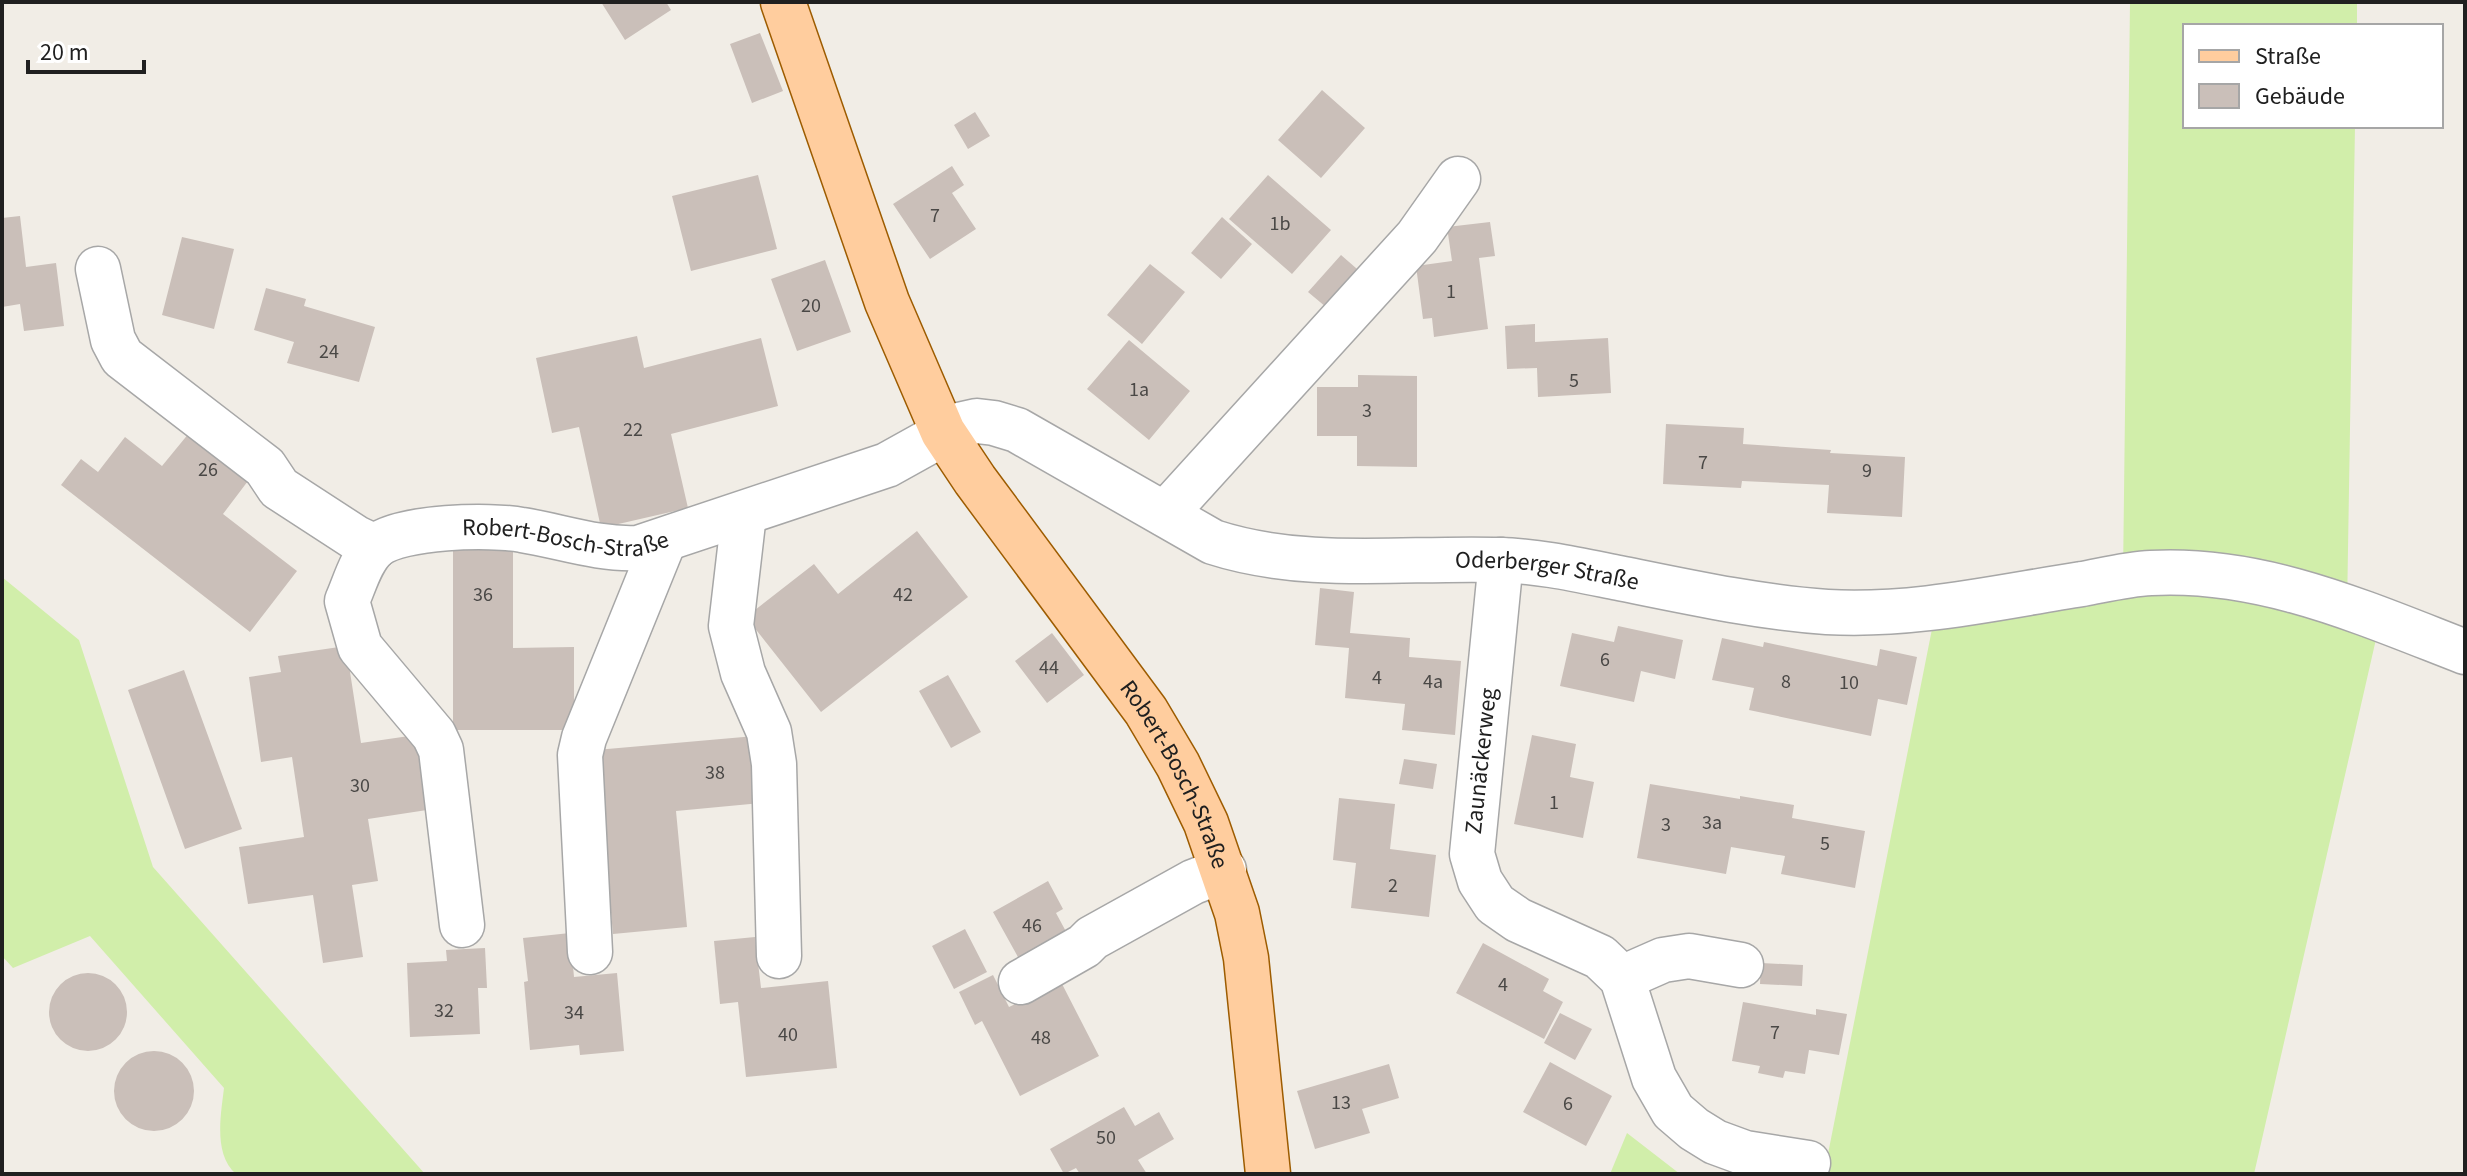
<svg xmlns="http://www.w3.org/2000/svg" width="2467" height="1176" font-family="'Source Sans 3',sans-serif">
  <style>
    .grass { fill: #d1eeaa }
    .building { fill: #cabfb9 }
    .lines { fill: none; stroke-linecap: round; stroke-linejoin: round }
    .minor-casing { stroke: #a7a7a7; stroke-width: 47 }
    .major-casing { stroke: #9d5c00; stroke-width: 47 }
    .minor { stroke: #fff; stroke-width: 44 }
    .major { stroke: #ffcd9e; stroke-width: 44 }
    .labels { text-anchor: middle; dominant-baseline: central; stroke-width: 7; stroke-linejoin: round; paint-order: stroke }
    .number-label { font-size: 20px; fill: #4a4846 }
    .street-label { font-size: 24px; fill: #202020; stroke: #fff }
  </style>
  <rect width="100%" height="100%" fill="#f1ede6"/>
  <!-- grass -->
  <path class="grass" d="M2130,2H2357V26H2185V126H2355L2347,610L2123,576Z
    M2,577L79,640L153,867L425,1174H236C213,1154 221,1114 224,1088L90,936L13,968L2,956Z
    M2207,584L2379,626L2254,1174H1824L1933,624Z
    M1627,1133L1680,1174H1610Z"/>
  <!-- building -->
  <path class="building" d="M601,2H666L671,10L625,40Z
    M760,33L783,91L752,103L730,44Z
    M1322,90L1365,128L1321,178L1278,140Z
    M975,112L990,136L968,149L954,125Z
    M952,166L964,185L952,193L976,229L930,259L893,204Z
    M758,175L777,249L691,271L672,196Z
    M1268,175L1331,230L1292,274L1229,219Z
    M20,216L26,267L56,263L64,326L24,331L20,304L2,307V218Z
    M1222,217L1252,244L1221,279L1191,253Z
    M1490,222L1495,256L1479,258L1488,329L1434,337L1432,318L1423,319L1416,266L1452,261L1447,227Z
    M182,237L234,249L214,329L162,315Z
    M1341,255L1364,275L1332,312L1308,292Z
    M825,260L851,332L797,351L771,279Z
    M1150,264L1185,292L1142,344L1107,315Z
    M266,288L306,299L304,306L375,327L359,382L287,363L294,342L254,330Z
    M1535,324V342L1608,338L1611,393L1538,397L1537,368L1507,369L1505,326Z
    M637,336L644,368L761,338L778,406L671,434L688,508L601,528L579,427L552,433L536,358Z
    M1129,340L1190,391L1149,440L1087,389Z
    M1358,375L1417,376V467L1357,466V436H1317V387H1358Z
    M1666,424L1744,428L1743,444L1831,450L1830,453L1905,457L1902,517L1827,513L1829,485L1742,481L1741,488L1663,484Z
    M194,427L254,473L223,514L297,571L250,632L61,485L81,459L98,472L125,437L162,466Z
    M917,531L968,597L821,712L746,617L814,564L838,594Z
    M453,543H513V648L574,647V730H453Z
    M1320,588L1354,592L1350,633L1410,638L1409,657L1461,661L1455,735L1402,730L1405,704L1345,698L1349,648L1315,645Z
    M1618,626L1683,640L1675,679L1641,671L1634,702L1560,686L1572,633L1614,642Z
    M1052,633L1084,675L1047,703L1015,661Z
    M1722,638L1763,647L1764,642L1877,666L1880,649L1917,657L1907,705L1878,699L1871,736L1749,710L1754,688L1712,680Z
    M346,646L361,743L416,735L427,810L368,819L378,881L352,885L363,957L323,963L313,895L248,904L239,847L304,837L292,757L261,762L249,677L281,672L278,656Z
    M184,670L242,829L185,849L128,690Z
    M948,675L981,732L951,748L919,691Z
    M1532,735L1576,744L1570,777L1594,782L1583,838L1514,824Z
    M755,736L761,803L676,811L687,927L613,934L596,750Z
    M1404,759L1437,764L1433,789L1399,784Z
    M1650,784L1740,799V796L1794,805L1792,818L1865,831L1855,888L1781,874L1785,856L1731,847L1726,874L1637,858Z
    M1339,798L1395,804L1390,849L1436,855L1429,917L1351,908L1356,863L1333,860Z
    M1048,881L1063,909L1056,913L1070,939L1023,966L993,912Z
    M965,929L987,972L954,989L932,946Z
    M570,933L574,977L617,973L624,1051L580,1055L579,1045L530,1050L524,982L528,981L523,938Z
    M755,937L761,988L828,981L837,1068L746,1077L738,1002L720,1004L714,941Z
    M1483,943L1549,979L1543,991L1563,1002L1544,1039L1456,993Z
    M485,948L487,988H478L480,1034L410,1037L407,963L447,961L446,950Z
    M1761,963L1803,965L1802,986L1760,984Z
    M49 1012a39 39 0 1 1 78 0a39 39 0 1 1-78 0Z
    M993,975L1009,1007L1061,982L1099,1056L1020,1096L982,1021L975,1025L959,992Z
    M1743,1002L1816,1015V1009L1847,1014L1839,1055L1809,1050L1805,1074L1785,1071L1783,1078L1758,1073L1760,1066L1732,1061Z
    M1560,1013L1592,1029L1575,1060L1544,1043Z
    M114 1091a40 40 0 1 1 80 0a40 40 0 1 1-80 0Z
    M1550,1062L1612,1096L1586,1146L1523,1112Z
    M1389,1064L1399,1098L1362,1109L1370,1133L1315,1149L1297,1091Z
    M1124,1107L1135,1126L1159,1112L1174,1139L1138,1160L1147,1174H1080L1076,1168L1064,1174L1050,1149Z"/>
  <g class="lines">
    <defs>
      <g id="minor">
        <path d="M98,269L113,340L122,357L265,467L279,488L356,538L375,547"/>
        <path d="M744,514L731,626L743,673L769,732L774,764L779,956"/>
        <path d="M1165,514L1417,237L1458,179"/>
        <path d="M1501,560L1472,854L1480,881L1495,904L1518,920L1600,957L1622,978L1654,1078L1673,1111L1694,1129L1715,1142L1745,1153L1808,1163"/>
        <path id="s1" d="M462,925L441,750L434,735L360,647L347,601C355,583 361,559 376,546C401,526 490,524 522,530C560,536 598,550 638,548L887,465L959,425L977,421L994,423L1017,430L1213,542C1306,572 1403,557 1499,560C1540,561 1579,570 1619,578C1688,592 1757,607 1827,612C1913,617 1998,597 2082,584C2104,580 2128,574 2151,573C2262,567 2364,613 2465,652"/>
        <path d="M590,952L580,755L584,738L664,541"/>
        <path d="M1622,978L1663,960L1689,956L1741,965"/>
        <path d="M1021,982L1084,946L1092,938L1193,882L1224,870"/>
      </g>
      <g id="major">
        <path id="s2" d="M783,2L887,302L943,432L975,480L1146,711L1178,765L1206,823L1237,913L1246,958L1268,1174"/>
      </g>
    </defs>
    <!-- minor casing -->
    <use href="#minor" class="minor-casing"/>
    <!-- major casing -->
    <use href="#major" class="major-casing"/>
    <!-- minor -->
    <use href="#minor" class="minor"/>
    <!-- major -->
    <use href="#major" class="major"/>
  </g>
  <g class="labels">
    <!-- number labels -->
    <g class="number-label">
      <text x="935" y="216">7</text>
      <text x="1280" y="224">1b</text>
      <text x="1451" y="292">1</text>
      <text x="811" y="306">20</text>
      <text x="329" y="352">24</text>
      <text x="1574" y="381">5</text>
      <text x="1139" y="390">1a</text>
      <text x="1367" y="411">3</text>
      <text x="633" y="430">22</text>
      <text x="1703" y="463">7</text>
      <text x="208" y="470">26</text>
      <text x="1867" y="471">9</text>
      <text x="483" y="595">36</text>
      <text x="903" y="595">42</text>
      <text x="1605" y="660">6</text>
      <text x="1049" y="668">44</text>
      <text x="1377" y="678">4</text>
      <text x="1433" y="682">4a</text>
      <text x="1786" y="682">8</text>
      <text x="1849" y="683">10</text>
      <text x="715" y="773">38</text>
      <text x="360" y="786">30</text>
      <text x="1554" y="803">1</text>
      <text x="1712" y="823">3a</text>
      <text x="1666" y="825">3</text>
      <text x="1825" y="844">5</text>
      <text x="1393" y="886">2</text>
      <text x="1032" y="926">46</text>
      <text x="1503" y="985">4</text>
      <text x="444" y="1011">32</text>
      <text x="574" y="1013">34</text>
      <text x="1775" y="1033">7</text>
      <text x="788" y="1035">40</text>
      <text x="1041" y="1038">48</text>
      <text x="1341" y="1103">13</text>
      <text x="1568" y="1104">6</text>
      <text x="1106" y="1138">50</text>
    </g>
    <!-- street labels -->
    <g class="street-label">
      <text stroke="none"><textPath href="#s1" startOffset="612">Robert-Bosch-Straße</textPath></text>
      <text stroke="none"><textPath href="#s1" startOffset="1652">Oderberger Straße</textPath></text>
      <text transform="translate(1481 761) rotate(-84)">Zaunäckerweg</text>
      <text stroke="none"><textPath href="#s2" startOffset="874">Robert-Bosch-Straße</textPath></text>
    </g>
  </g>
  <!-- border -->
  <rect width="2467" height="1176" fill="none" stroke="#202020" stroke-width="8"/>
  <!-- legend -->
  <rect x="2183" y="24" width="260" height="104" fill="#ffffff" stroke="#a6a6a6" stroke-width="2"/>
  <rect x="2199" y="50" width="40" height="12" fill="#ffcd9e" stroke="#a6a6a6" stroke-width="2"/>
  <text x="2255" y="64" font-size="24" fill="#202020">Straße</text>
  <rect x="2199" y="84" width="40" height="24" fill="#cabfb9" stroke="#a6a6a6" stroke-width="2"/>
  <text x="2255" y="104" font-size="24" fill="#202020">Gebäude</text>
  <!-- scale -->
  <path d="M28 60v12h116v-12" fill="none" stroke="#202020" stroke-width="4"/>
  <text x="40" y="60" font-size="24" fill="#202020" stroke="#ffffff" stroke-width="6" paint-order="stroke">20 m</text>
</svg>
